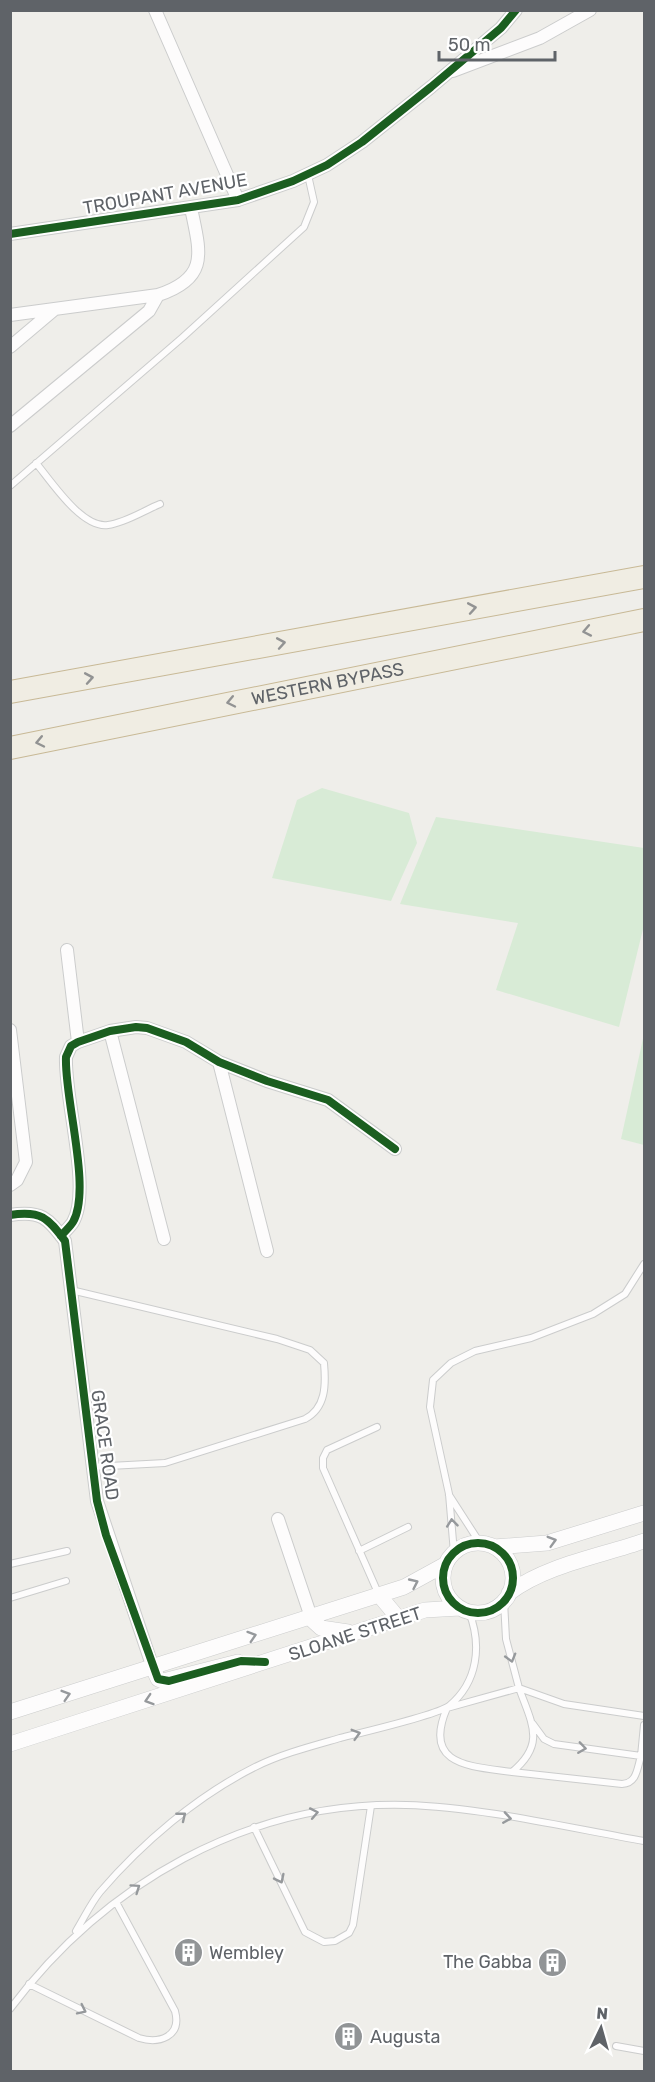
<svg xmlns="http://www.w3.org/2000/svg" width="655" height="2082" font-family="Rubik,sans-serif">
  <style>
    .green { fill: #d8ebd6 }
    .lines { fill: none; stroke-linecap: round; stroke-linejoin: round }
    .service-casing { stroke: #cbcccc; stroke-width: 8 }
    .minor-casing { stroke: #cbcccc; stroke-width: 14 }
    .tertiary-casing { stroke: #cbcccc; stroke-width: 16 }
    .motorway-casing { stroke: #c8b996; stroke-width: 24 }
    .service { stroke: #fdfcfc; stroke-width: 6 }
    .minor { stroke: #fdfcfc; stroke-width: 12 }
    .tertiary { stroke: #fdfcfc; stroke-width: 15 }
    .motorway { stroke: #f0ede3; stroke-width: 22 }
    .cycleway-casing { stroke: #fff; stroke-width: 11 }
    .cycleway { stroke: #1b5e20; stroke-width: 8 }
    .oneway { stroke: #929393 }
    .oneway2 { stroke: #96999c }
    .labels { text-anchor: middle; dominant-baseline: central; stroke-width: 4.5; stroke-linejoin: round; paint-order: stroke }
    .street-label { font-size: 18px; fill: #5f6368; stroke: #fff }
    .poi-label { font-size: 18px; fill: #5f6368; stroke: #fff; text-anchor: start }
  </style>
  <rect width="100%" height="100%" fill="#efeeea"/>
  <!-- green -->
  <path class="green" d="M322,788L409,813L417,843L391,901L272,878L297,800Z
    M436,817L644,848V925L619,1027L496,990L518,923L400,904Z
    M644,1034V1145L621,1139Z"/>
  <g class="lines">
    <defs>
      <path id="service" d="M36,463C51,481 82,529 108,525C125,523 145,510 160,504
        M10,486L183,337L304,227L314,202L308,175
        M71,1290L277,1339L310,1350L324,1363C326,1385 326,1408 305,1419L165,1463L91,1467
        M377,1427L327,1450L323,1458V1468L379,1595
        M449,1495L480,1543
        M359,1551L408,1527
        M454,1553L449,1494L430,1407L433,1380L451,1363L475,1351L531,1338L593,1314L625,1294L644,1264
        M10,1564L67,1551
        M10,1598L66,1581
        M504,1601L506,1639L519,1688L564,1704L644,1716
        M519,1688C532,1724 546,1744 512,1772C470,1766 422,1766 447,1708Z
        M641,1756L644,1725
        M512,1772L622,1784C637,1783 637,1769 641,1756L554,1744L544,1739L533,1724
        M254,1827L305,1932L324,1942L335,1941L349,1933L353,1925L371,1806
        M76,1931C84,1918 91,1903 100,1892C142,1843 197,1796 255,1767C281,1754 312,1746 340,1738C360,1733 437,1715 449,1706C478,1682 482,1645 469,1612
        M29,1984L139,2038C159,2044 182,2037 175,2011L116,1902
        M10,2009C104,1884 247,1801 406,1805C481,1807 570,1828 644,1841
        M616,2046L644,2051"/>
      <path id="minor" d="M155,10L238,200
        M453,71L540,38L590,10
        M10,234L238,200L293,181L327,165L362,142L431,87L501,28L516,10
        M10,315L158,295C210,278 200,252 191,208
        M10,347L55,309
        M10,426L149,311L158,295
        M67,950L78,1042
        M10,1030L26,1162L17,1180L10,1185
        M110,1031L164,1239
        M219,1062L267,1251
        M10,1215C41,1210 48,1218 65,1241L97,1501L153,1668
        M61,1236C64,1232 70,1227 73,1222C92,1189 64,1098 66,1057L71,1046L78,1042L110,1031L136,1027L147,1028L186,1042L219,1062L267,1081L328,1100L395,1149
        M278,1519L311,1617"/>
      <path id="tertiary" d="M443 1578a35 35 0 1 1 70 0a35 35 0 1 1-70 0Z
        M494,1547L547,1543L644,1513
        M509,1593C546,1565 601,1556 644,1541
        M379,1595L399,1619
        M310,1618L321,1628L348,1632
        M153,1668L158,1679L163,1681L238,1662
        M10,1712L404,1587L446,1564
        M10,1744L425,1610L460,1608"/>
      <g id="motorway">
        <path d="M10,692L644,577"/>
        <path id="s1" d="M10,748L644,620"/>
      </g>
    </defs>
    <!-- service casing -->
    <use href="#service" class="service-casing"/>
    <!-- minor casing -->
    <use href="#minor" class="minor-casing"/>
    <!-- tertiary casing -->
    <use href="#tertiary" class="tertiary-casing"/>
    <!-- motorway casing -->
    <use href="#motorway" class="motorway-casing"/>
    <!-- service -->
    <use href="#service" class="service"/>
    <!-- minor -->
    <use href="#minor" class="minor"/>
    <!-- tertiary -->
    <use href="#tertiary" class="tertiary"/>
    <!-- motorway -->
    <use href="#motorway" class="motorway"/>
    <defs>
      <path id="cycleway" d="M10,234L238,200L293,181L327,165L362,142L431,87L501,28L516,10
        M10,1215C41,1210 48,1218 65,1241L97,1501L106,1535L158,1679L169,1681L241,1661L265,1662
        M61,1236C64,1232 70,1227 73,1222C92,1189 64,1098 66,1057L71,1046L78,1042L110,1031L136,1027L147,1028L186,1042L219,1062L267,1081L328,1100L395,1149
        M443 1578a35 35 0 1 1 70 0a35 35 0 1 1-70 0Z"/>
    </defs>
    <!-- cycleway casing -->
    <use href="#cycleway" class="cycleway-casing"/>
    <!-- cycleway -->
    <use href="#cycleway" class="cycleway"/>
  </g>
  <!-- one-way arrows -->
  <defs><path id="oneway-chevron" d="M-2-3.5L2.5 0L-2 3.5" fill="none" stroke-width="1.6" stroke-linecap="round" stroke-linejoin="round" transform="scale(1.5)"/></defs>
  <g class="oneway">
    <use href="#oneway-chevron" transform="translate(472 608) rotate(-10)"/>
    <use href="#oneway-chevron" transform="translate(587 631) rotate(169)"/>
    <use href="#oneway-chevron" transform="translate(281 643) rotate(-10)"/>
    <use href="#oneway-chevron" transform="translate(89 678) rotate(-10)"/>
    <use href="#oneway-chevron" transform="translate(231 702) rotate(168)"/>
    <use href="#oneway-chevron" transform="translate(40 742) rotate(168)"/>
  </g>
  <g class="oneway2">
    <use href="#oneway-chevron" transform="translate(452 1523) rotate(-96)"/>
    <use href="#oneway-chevron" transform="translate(552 1541) rotate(-16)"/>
    <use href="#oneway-chevron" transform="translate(414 1583) rotate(-25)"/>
    <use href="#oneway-chevron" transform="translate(252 1636) rotate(-18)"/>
    <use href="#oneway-chevron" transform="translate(511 1658) rotate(74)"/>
    <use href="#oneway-chevron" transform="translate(66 1695) rotate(-17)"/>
    <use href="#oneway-chevron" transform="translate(149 1700) rotate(162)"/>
    <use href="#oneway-chevron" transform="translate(356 1734) rotate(-16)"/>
    <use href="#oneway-chevron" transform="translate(582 1748) rotate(8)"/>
    <use href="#oneway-chevron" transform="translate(314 1813) rotate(-11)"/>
    <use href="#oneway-chevron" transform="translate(182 1816) rotate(-39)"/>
    <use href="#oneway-chevron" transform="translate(507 1818) rotate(9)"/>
    <use href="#oneway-chevron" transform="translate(280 1879) rotate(64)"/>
    <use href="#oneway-chevron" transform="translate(136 1888) rotate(-35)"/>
    <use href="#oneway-chevron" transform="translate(82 2010) rotate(26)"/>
  </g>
  <!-- icons -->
  <defs>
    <symbol id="building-disc" viewBox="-11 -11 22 22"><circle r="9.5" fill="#919496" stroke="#fff"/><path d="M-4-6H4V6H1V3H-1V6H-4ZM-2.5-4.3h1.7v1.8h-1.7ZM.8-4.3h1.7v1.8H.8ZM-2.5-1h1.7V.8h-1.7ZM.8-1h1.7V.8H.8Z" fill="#fff"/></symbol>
  </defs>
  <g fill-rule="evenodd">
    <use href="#building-disc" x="172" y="1936" width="33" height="33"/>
    <use href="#building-disc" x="536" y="1946" width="33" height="33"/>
    <use href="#building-disc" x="332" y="2020" width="33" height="33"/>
  </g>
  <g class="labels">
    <!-- street labels -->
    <g class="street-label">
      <text transform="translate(165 194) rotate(-10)">TROUPANT AVENUE</text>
      <text stroke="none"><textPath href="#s1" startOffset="324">WESTERN BYPASS</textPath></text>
      <text transform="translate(105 1445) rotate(82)">GRACE ROAD</text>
      <text transform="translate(355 1634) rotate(-18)">SLOANE STREET</text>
    </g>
    <!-- poi labels -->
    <g class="poi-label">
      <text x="209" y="1953">Wembley</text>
      <text x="532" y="1962" text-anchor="end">The Gabba</text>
      <text x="370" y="2037">Augusta</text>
    </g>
  </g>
  <!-- border -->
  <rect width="655" height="2082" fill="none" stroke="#5f6368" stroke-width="24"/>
  <!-- north arrow -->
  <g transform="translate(601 2028) rotate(5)" stroke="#ffffff" stroke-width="4.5" paint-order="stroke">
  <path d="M0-4.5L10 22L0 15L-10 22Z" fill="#5f6368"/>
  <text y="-9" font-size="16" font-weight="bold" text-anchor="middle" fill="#5f6368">N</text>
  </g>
  <!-- scale -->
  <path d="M439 51v9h116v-9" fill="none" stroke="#5f6368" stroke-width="3"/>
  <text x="448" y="51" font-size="18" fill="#5f6368" stroke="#ffffff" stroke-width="4.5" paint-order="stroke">50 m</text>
</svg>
